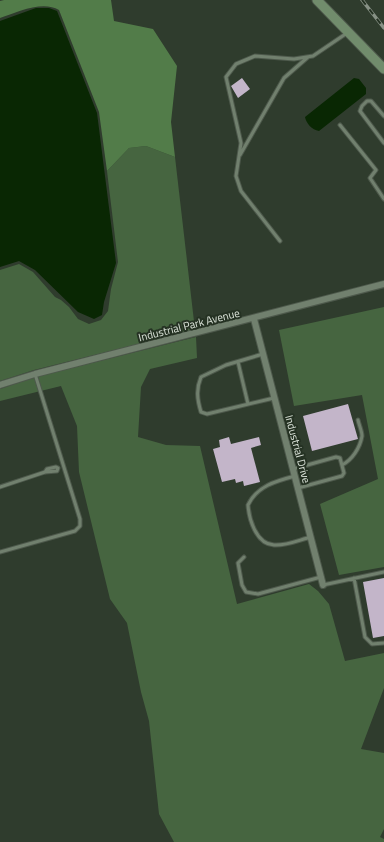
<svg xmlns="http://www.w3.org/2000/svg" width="384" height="842" font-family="'Titillium Web',sans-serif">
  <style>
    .green { fill: #466540 }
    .forest { fill: #527c49 }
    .water { fill: #092703 }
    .building { fill: #c3b5c9 }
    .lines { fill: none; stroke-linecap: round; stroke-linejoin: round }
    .lane-casing { stroke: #4e594c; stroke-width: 5 }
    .street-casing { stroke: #4e594c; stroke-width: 8 }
    .secondary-casing { stroke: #4e594c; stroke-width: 11 }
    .lane { stroke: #71806e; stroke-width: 3 }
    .street { stroke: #71806e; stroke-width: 6 }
    .secondary { stroke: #718c6c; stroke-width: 9 }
    .rail-casing { stroke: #879185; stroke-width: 3.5 }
    .rail { stroke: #253223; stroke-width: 2; stroke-dasharray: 6; stroke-linecap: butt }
    .labels { text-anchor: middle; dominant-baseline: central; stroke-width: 4; stroke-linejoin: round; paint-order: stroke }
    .street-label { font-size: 11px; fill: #dce4da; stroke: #253223 }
  </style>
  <rect width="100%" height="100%" fill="#2f3c2d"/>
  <!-- green -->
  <path class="green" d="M146,146L175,157L195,330L34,370L0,381V270L19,264L33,272L55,297L61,300L69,307L78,319L89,324L101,320L108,311L111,289L118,262L107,171L129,148Z
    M384,307V567L339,575L320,504L378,479L362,395L294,406L279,330Z
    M196,337L197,358L150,369L141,387L138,437L166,445L200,446L237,604L309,584L318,591L329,604L345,661L384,653V688L361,749L384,753V829L380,837L384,839V842H174L159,814L149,721L141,692L127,623L110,599L79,472L77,426L61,386L0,401V389L35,377Z"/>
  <!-- forest -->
  <path class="forest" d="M4,0H111L114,21L153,29L177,66L171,122L175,157L146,146L129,148L107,171L99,112L59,10C43,0 17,12 0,18V1Z"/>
  <!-- water -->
  <path class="water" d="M36,8H49L57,11L97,113L116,263L104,302L102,315L94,319L78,312L35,270L19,261L0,267V21Z
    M354,78L359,79L366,88V94L319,131C312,130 306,123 305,117Z"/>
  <!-- building -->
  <path class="building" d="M242,78L250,89L238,98L231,86Z
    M348,404L358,439L312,451L303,416Z
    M229,437L231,444L259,437L261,445L251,448L260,482L244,486L243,481L236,483L235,479L222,482L213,449L220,447L219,440Z
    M384,578V636L373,638L363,582Z"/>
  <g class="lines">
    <defs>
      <path id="lane" d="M384,116L371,101H367L362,106L360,111L384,143
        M340,125L376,170L370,178L384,199
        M240,155L284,78L308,57
        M280,241L241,191L236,176L241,143L226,77L236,64L255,56L294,59L313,56L347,33
        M263,354L226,365L201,377C196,389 197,399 201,412L207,414L274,398
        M238,362L248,404
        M342,465C352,460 360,448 362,436C362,431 359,425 358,420
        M293,469L336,457L340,458L344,473L342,476L298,488
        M295,476C276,481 257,486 248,505C249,519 256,544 274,545C286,546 299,540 311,537
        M0,487L45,472L57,471L58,468L56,467L47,469L45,472
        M0,552L75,531L80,526V519L35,374
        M244,557L238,563L242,585L246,592L258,594L321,577
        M354,578L365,637L372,644L384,643
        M323,585L384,572"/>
      <path id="street" d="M254,319L323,585
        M0,385L35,374L384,284"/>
      <path id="secondary" d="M317,0L384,69"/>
    </defs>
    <!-- lane casing -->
    <use href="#lane" class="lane-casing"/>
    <!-- street casing -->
    <use href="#street" class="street-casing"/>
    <!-- secondary casing -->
    <use href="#secondary" class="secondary-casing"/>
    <!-- lane -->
    <use href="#lane" class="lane"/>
    <!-- street -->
    <use href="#street" class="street"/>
    <!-- secondary -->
    <use href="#secondary" class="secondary"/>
    <defs>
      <path id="rail" d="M362,0L384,28"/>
    </defs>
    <!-- rail casing -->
    <use href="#rail" class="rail-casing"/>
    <!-- rail -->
    <use href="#rail" class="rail"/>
  </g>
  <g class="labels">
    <!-- street labels -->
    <g class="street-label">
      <text transform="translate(189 325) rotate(-14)">Industrial Park Avenue</text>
      <text transform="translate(298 449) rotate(75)">Industrial Drive</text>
    </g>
  </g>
</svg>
